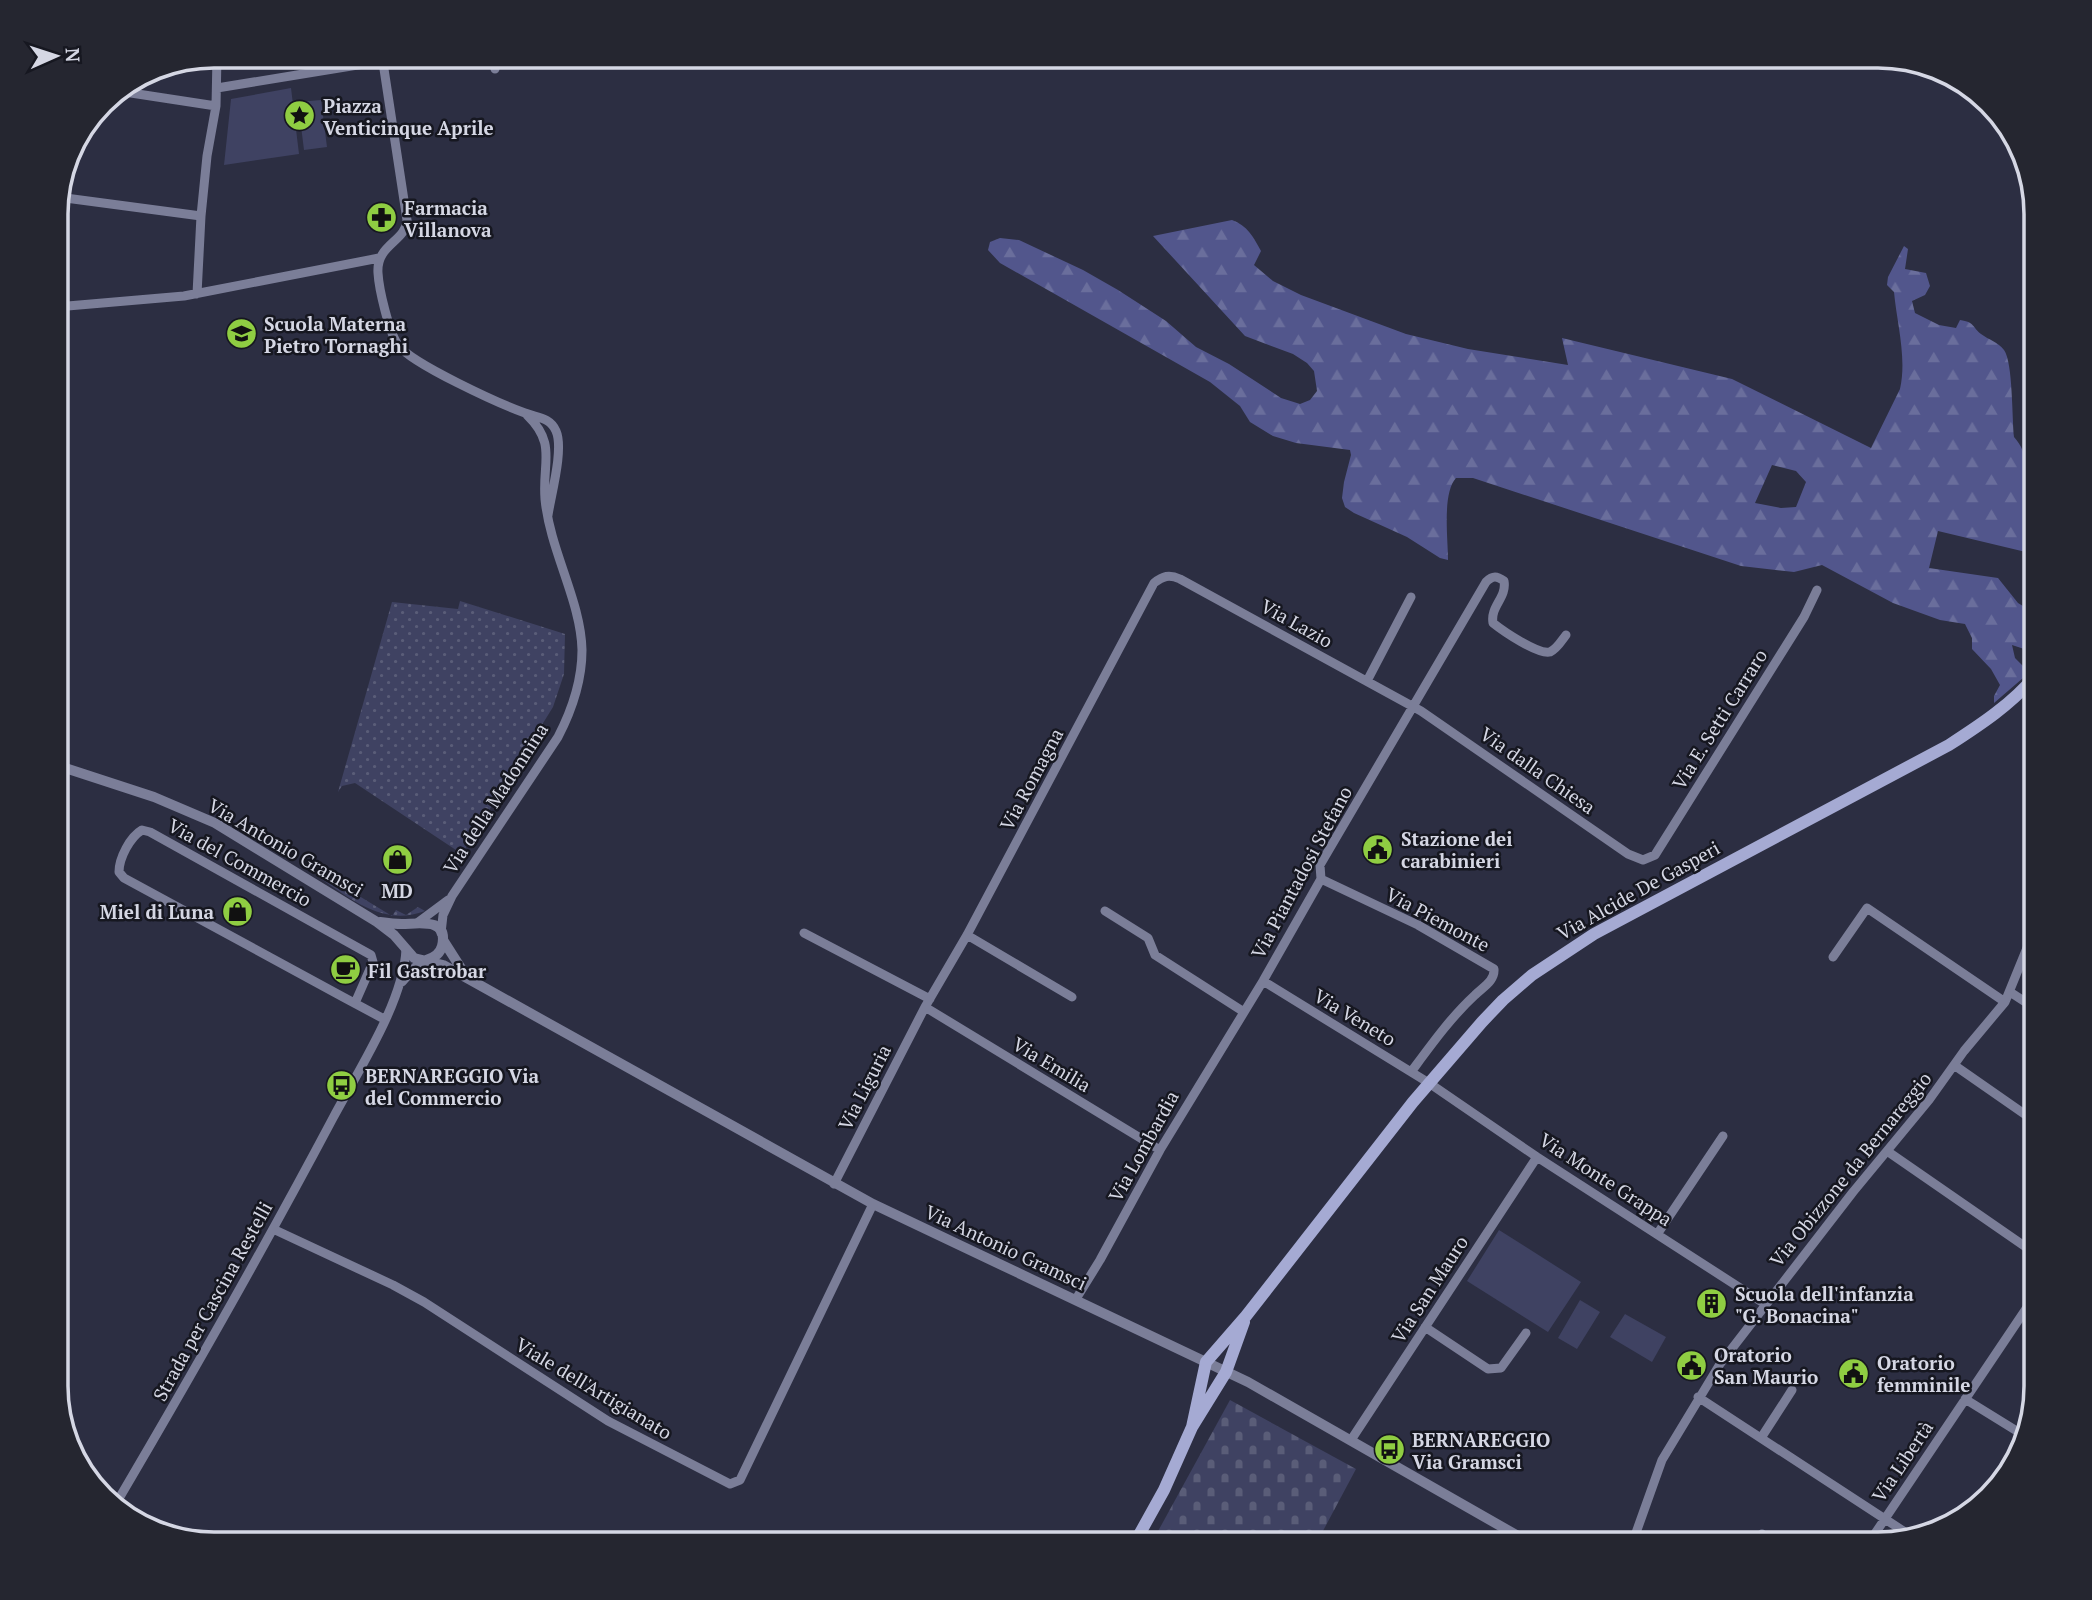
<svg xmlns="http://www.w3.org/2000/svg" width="2092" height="1600" font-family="'PT Serif',serif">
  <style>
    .grass { fill: url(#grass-dots) }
    .forest { fill: url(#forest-firs); fill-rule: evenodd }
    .cemetery { fill: url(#cemetery-stones) }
    .green { fill: #3f4262 }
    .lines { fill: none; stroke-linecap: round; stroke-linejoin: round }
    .minor { stroke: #7b7e98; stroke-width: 9 }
    .tertiary { stroke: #7b7e98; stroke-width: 10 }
    .secondary { stroke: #a5aad3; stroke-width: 12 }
    .labels { text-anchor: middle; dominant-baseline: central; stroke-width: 5; stroke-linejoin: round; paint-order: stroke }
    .poi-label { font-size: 19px; font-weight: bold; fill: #d5d7e4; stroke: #161720; text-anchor: start }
    .street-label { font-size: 19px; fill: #d5d7e4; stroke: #161720 }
    .rim { fill: none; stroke: #d5d7e4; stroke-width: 3.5 }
  </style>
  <defs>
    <pattern id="grass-dots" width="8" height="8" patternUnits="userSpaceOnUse" patternTransform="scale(1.75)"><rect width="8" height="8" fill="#3f4262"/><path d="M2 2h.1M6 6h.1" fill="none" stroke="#5a5d78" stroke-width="1.8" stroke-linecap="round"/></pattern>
    <pattern id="forest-firs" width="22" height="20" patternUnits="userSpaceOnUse" patternTransform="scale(1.75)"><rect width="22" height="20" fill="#52568c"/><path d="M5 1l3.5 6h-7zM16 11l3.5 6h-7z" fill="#6a6e9c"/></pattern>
    <pattern id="cemetery-stones" width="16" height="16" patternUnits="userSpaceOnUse" patternTransform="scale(1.75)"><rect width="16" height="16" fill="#3f4262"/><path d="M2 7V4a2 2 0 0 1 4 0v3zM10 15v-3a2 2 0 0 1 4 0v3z" fill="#5a5d78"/></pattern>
  </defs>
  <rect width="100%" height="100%" fill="#2c2e42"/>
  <!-- grass -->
  <path class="grass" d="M460,601L565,634L564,674L553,707L462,854L355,783L342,786L338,792L392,602L458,609Z
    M313,868L392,916L396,910L406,915L418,907L425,911C381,928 346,895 311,872Z"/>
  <!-- forest -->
  <path class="forest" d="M1232,220C1247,225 1254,238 1261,251L1254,265L1273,281L1301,295L1406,334L1468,349L1568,365L1562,338L1732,379L1871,448L1900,389C1907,358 1897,324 1894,292L1887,285L1888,277L1904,246L1908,249L1905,269L1926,273L1930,286L1925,295L1912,301L1915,313L1939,325L1956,328L1960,320C1975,322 1972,327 1981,334C1989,340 1998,342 2004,350C2013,362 2012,419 2014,437C2025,449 2028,464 2023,478L2036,497V545L2030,553L1938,531L1929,568L1998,578L2018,603L2036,614V653L2012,645L2015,658L2024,667L2023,678L1994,703V696L2000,685L1991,669L1972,649V638L1965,624L1940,620L1893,603L1822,565L1794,572L1741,566L1473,478H1456C1442,493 1448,539 1448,560L1440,558L1407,537L1354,513L1345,507L1342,498L1344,482L1351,455L1350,450L1296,443L1273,436L1250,422L1240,406L1210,382L1000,263L988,250L990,242L1000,238L1019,240L1083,270L1118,290L1166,321L1196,347L1229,364L1281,398L1300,404L1310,400L1317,391L1314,371L1307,363L1293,354L1245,336L1153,236ZM1772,465L1796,471L1806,482L1796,507L1781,508L1755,503Z"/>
  <!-- cemetery -->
  <path class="cemetery" d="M1230,1400L1356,1469L1316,1544H1151Z"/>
  <!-- green -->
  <path class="green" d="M291,88L299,154L224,165L231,99Z
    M321,100L327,147L304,150L298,102Z
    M1499,1230L1581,1282L1548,1332L1467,1281Z
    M1580,1300L1600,1312L1577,1349L1558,1338Z
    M1625,1314L1666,1337L1652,1362L1610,1337Z"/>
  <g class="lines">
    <!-- minor -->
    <path class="minor" d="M382,56L407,220C406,242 376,244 378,273C379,290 389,332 398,345C412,364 500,404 525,413C537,418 550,417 556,431C564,449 551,495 548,515
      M495,56V69
      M217,88L382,61
      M118,91L216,106
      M58,197L201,216
      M197,294L201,216L207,156L216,106L217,56
      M56,307L184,296L379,258
      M1367,681L1411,597
      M1321,879L1418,925L1494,969C1495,981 1483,987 1475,995C1451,1017 1431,1045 1411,1072
      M1105,911L1148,938L1155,955L1244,1012
      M417,923L448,900
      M441,933L443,915L452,896L558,737C572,710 582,681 582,650C581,601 550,551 545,499C542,462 557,444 527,415
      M804,933L930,999
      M967,935L1072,997
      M1833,957L1867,908L2005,1002
      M1263,981L1429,1083L1537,1157L1765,1304
      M402,982L418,964L426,960
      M2010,992L2036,1009
      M355,1003L373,962L371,955L150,832L142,830C130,837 119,858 119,872L124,878L343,997L384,1019
      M925,1007L1160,1150
      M1954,1065L2036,1122
      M1887,1151L2036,1254
      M834,1184L925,1007L967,935L1154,583C1163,576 1169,574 1180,579L1421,711L1628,854L1643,860L1655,855L1804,617L1817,590
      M273,1229L393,1285L424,1302L608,1421L730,1484L740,1480L873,1204
      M1658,1233L1723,1136
      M1076,1299L1100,1260L1160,1150L1263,981L1321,879L1320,865L1486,582C1493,575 1497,576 1504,581C1507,598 1490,606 1493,623C1503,631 1538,655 1550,652C1557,649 1562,640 1566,635
      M1425,1327L1488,1369L1501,1368L1526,1333
      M1698,1397L1911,1536
      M1965,1399L2020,1433
      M1761,1438L1792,1390
      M1351,1440L1537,1157
      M114,1507C190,1378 263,1250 333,1118C358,1071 404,1001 406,949
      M1632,1544L1662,1460L1720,1364L1853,1192L1929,1100L1964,1051L2005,1002L2036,926
      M1758,1544L1762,1534
      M1868,1544L2036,1294"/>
    <!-- tertiary -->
    <path class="tertiary" d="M56,765L154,797L215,823L377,922L394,935L414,958L443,965L467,978L873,1204L1248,1382L1532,1544
      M380,922C387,923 395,924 402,924C418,924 449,917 442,946C440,954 434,958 426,960
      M443,940L464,973"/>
    <!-- secondary -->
    <path class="secondary" d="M1192,1427L1206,1362L1246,1316L1413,1102L1482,1022L1503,1000L1532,975L1594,934L1949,745C1980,725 2012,704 2036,675
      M1134,1544L1164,1490L1192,1427L1226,1372L1244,1322"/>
  </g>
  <!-- icons -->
  <defs>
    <symbol id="sight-disc" viewBox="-11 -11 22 22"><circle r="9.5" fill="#8fcd42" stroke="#161720"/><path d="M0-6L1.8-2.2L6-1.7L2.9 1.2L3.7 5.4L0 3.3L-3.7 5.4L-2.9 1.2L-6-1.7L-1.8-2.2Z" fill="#111"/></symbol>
    <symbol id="pharmacy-disc" viewBox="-11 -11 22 22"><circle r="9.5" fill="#8fcd42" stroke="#161720"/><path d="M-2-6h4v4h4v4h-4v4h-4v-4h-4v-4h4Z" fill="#111"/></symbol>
    <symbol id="school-disc" viewBox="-11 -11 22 22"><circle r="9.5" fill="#8fcd42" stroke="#161720"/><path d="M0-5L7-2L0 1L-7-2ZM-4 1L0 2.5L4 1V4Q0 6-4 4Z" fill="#111"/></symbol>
    <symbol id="civic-disc" viewBox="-11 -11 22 22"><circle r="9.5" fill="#8fcd42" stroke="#161720"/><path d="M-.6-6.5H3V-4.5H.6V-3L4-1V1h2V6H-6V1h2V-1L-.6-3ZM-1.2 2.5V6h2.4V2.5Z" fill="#111"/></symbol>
    <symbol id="shop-disc" viewBox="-11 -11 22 22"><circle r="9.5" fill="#8fcd42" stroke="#161720"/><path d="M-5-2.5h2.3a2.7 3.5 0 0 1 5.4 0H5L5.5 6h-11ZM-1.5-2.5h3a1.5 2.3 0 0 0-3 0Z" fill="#111"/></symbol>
    <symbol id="cafe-disc" viewBox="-11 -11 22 22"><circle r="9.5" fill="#8fcd42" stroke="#161720"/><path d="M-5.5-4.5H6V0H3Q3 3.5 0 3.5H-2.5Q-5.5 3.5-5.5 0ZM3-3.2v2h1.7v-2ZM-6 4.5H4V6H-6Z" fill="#111"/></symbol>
    <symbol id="bus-disc" viewBox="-11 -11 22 22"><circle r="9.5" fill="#8fcd42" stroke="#161720"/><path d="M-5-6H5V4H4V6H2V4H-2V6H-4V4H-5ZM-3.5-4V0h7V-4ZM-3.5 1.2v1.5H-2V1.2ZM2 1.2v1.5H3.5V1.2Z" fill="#111"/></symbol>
    <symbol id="building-disc" viewBox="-11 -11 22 22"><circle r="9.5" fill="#8fcd42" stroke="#161720"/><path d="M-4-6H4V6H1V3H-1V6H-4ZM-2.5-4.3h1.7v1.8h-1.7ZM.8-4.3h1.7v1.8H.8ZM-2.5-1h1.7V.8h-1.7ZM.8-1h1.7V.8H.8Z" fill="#111"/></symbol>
  </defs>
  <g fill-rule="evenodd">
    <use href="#sight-disc" x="282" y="98" width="35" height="35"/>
    <use href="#pharmacy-disc" x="364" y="200" width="35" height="35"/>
    <use href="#school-disc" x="224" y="316" width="35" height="35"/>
    <use href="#civic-disc" x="1360" y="832" width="35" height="35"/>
    <use href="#shop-disc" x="380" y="842" width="35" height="35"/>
    <use href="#shop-disc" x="220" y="894" width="35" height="35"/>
    <use href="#cafe-disc" x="328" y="952" width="35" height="35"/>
    <use href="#bus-disc" x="324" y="1068" width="35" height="35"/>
    <use href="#building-disc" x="1694" y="1286" width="35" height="35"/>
    <use href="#civic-disc" x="1674" y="1348" width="35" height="35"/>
    <use href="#civic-disc" x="1836" y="1356" width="35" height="35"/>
    <use href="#bus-disc" x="1372" y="1432" width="35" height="35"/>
  </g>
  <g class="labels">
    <!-- poi labels -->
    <g class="poi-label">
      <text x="323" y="105">Piazza<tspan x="323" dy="22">Venticinque Aprile</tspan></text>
      <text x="404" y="207">Farmacia<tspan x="404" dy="22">Villanova</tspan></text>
      <text x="264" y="323">Scuola Materna<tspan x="264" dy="22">Pietro Tornaghi</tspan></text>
      <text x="1401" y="838">Stazione dei<tspan x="1401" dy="22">carabinieri</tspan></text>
      <text x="397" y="890" text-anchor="middle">MD</text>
      <text x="214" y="911" text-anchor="end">Miel di Luna</text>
      <text x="368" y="970">Fil Gastrobar</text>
      <text x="365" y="1075">BERNAREGGIO Via<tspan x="365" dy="22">del Commercio</tspan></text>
      <text x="1735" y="1293">Scuola dell'infanzia<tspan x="1735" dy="22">"G. Bonacina"</tspan></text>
      <text x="1714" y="1354">Oratorio<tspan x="1714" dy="22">San Maurio</tspan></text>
      <text x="1877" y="1362">Oratorio<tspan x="1877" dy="22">femminile</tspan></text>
      <text x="1412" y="1439">BERNAREGGIO<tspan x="1412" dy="22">Via Gramsci</tspan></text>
    </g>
    <!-- street labels -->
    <g class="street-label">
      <text transform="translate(1297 623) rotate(29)">Via Lazio</text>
      <text transform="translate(1719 719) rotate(-58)">Via E. Setti Carraro</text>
      <text transform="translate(1538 770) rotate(35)">Via dalla Chiesa</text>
      <text transform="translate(1031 779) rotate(-62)">Via Romagna</text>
      <text transform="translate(495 798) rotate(-57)">Via della Madonnina</text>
      <text transform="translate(286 847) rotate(30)">Via Antonio Gramsci</text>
      <text transform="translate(240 862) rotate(29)">Via del Commercio</text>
      <text transform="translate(1301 872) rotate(-62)">Via Piantadosi Stefano</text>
      <text transform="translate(1638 890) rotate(-29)">Via Alcide De Gasperi</text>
      <text transform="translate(1438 919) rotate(28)">Via Piemonte</text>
      <text transform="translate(1355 1017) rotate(31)">Via Veneto</text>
      <text transform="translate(1052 1064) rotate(31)">Via Emilia</text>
      <text transform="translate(864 1087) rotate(-63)">Via Liguria</text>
      <text transform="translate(1143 1146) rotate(-61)">Via Lombardia</text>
      <text transform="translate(1850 1169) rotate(-51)">Via Obizzone da Bernareggio</text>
      <text transform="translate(1606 1179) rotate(33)">Via Monte Grappa</text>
      <text transform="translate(1006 1247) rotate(25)">Via Antonio Gramsci</text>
      <text transform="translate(1429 1289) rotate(-57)">Via San Mauro</text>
      <text transform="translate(212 1301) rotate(-61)">Strada per Cascina Restelli</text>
      <text transform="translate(594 1388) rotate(31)">Viale dell'Artigianato</text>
      <text transform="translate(1902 1461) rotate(-56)">Via Libertà</text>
    </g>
  </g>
  <!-- crop -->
  <path d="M0 0H2092V1600H0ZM214 68H1878A146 146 0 0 1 2024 214V1386A146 146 0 0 1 1878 1532H214A146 146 0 0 1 68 1386V214A146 146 0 0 1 214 68Z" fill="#252630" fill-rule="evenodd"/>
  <path class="rim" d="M214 68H1878A146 146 0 0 1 2024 214V1386A146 146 0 0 1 1878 1532H214A146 146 0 0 1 68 1386V214A146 146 0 0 1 214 68Z"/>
  <!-- north arrow -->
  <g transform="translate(56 56) rotate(87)" stroke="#161720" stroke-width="5" paint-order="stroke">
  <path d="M0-5L12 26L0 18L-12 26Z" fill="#d5d7e4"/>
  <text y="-10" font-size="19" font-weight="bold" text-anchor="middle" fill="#d5d7e4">N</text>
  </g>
</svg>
